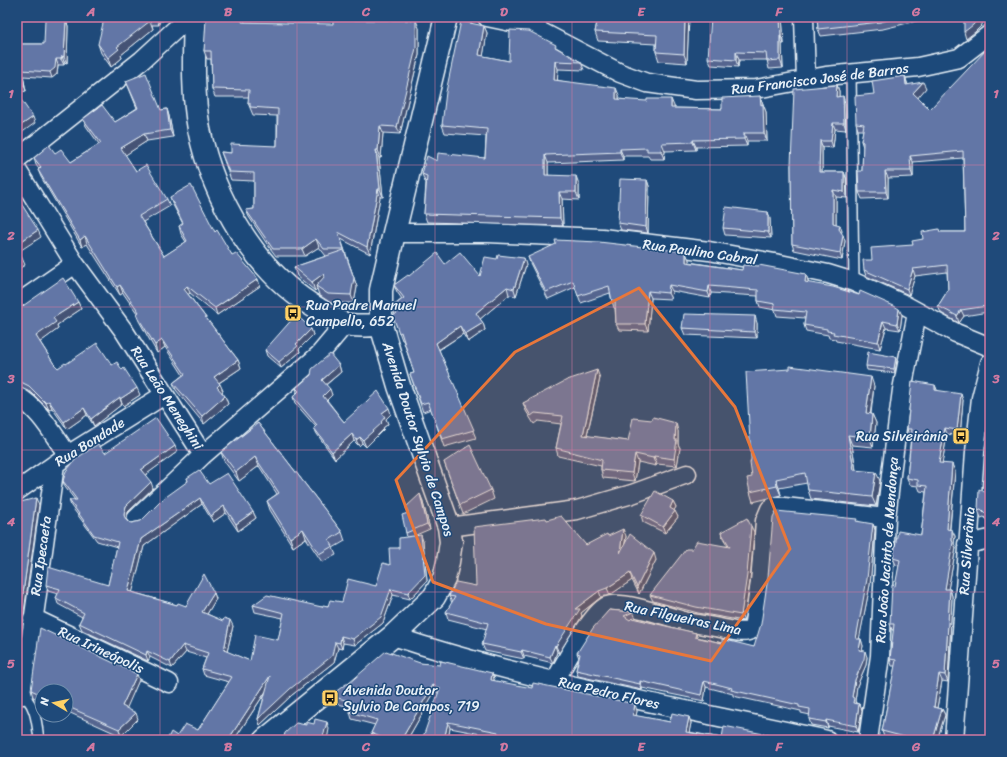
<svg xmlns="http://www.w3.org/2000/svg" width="1007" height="757" font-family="Sriracha,sans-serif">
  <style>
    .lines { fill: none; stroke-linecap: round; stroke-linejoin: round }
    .service-casing { stroke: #e8f1f8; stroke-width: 12 }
    .minor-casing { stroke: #e8f1f8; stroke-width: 21 }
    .secondary-casing { stroke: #e8f1f8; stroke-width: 25 }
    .service { stroke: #1f4a7a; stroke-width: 9 }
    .minor { stroke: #1f4a7a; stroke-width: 18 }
    .secondary { stroke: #1f4a7a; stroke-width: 22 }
    .wall { fill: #54658f; stroke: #e8f1f8 }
    .shaded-wall { fill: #455374; stroke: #e8f1f8 }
    .building { fill: #6276a6; stroke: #e8f1f8 }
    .marked { fill: #e8773b; fill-opacity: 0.2; stroke: #e8773b; stroke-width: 3; stroke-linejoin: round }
    .grid { fill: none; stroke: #d37aa2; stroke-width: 1; stroke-opacity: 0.55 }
    .labels { text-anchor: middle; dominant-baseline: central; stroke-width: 3; stroke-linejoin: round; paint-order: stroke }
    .street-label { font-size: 14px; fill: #e8f1f8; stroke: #1f4a7a }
    .poi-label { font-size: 14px; fill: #e8f1f8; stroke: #1f4a7a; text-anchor: start }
    .neatline { fill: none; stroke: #d37aa2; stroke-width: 1.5 }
    .grid-label { font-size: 13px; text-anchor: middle; font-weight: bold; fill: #d37aa2 }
  </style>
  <rect width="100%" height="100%" fill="#1f4a7a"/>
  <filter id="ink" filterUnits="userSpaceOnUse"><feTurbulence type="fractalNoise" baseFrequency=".025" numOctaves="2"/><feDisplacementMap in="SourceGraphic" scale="8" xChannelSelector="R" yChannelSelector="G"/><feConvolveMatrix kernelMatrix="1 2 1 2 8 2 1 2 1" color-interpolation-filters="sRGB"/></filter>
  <g filter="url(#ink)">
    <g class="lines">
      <defs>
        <path id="service" d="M851,74L854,282
          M20,694C36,701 37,725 39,740"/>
        <path id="minor" d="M487,17L530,26L620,73L647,83L696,90L756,89L826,76L918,67L959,58L990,34
          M804,17L806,80
          M17,159L142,60L189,17
          M17,170L75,264L124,331L203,455L319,355L345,324
          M394,233H488L602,238L709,251L780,264L828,274L854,282L901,303L956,333L990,347
          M17,304L75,264
          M17,396C39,408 54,436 68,455
          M17,491L68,455L164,395
          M136,519L203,455
          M449,527L577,510L632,494L687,474
          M967,544L990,539
          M33,618L169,683
          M393,636C534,683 682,708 827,740
          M555,681C563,666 593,611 607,606C623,600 669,617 687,622C698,624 709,626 720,628C731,630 743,635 753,629L760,582L765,521L770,509L775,506L886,518
          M23,695L55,464
          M868,740L880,656L886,518L892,466L902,390L917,313
          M954,740L975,452L981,398L990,363"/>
        <path id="secondary" d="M195,17C194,54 192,92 199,129C213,199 256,273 318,309C326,314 335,321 345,324C356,327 370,325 381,325
          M265,740L393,636L434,597L444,579L448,562L451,542L449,527L399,386L381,325V290L394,233L446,17"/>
      </defs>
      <!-- service casing -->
      <use href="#service" class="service-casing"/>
      <!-- minor casing -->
      <use href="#minor" class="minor-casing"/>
      <!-- secondary casing -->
      <use href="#secondary" class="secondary-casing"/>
      <!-- service -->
      <use href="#service" class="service"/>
      <!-- minor -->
      <use href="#minor" class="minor"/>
      <!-- secondary -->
      <use href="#secondary" class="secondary"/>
    </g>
    <!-- wall -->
    <path class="wall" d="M129,17H163V21H159V25H152L153,29L121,55L122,58L111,67L101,53L98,44L128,20Z
      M209,17H243L245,22L419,28V55L400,134L383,133L381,158H379L383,197H380L370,254L341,239L357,287L354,303H331L319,295L317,289L315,291L297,276L294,267L326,256L319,247L305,256H276L267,244L249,217L246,210L254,209V181L231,180L221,152L231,153L277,146V116L253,115L248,103L249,97H215L212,89L211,59H207L204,51Z
      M598,17H689L687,63L659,61L656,52V44L598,41L595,32Z
      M782,17L784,44H782L783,68L769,69L767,60H739L738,67L711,65L708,58Z
      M817,17H941L934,19L933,17L883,29L821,36L818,29Z
      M66,20L68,26L67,63L64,62V65H58L57,74L52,78L23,76L26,91L17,93V44H44Z
      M484,26L487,33L483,56L509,61L556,47L581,62L584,70L558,69L557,80L619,95V99L674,106V108L722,109L760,96L766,112L767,141H747V146L696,147V150L665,151L664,159H650L648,156H623V160L548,163V175L579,184V200L562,199L563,226L427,222L424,214L426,182H425L422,174L437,161L485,158L486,136L445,133L442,125Z
      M990,49V316L988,312L964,316L959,323L941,313L938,306L948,290L947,272L915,276L909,295L866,276L864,270L872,260L913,245L923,239L940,232H965L963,158L913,162V177L888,178V198L862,199L859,192L862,171L863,147L861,141L863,130H858L856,123L874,94L905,76L908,85L926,88L918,97L930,109Z
      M126,81L161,110L167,109L169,116L173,137L147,141L125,155L136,171L167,199L170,206L143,222L164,256L186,242L181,234L179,226L183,224L173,205L170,197L215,232L232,255L260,286L217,315L190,293L188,294L238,360L241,368L219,383L223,391L222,392L225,396L228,404L204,424L176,390L173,383L183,375L165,347L157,353L139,321L136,314L137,313L123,293L120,295L87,244L82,247L41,177L38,170L39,169L36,165L34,158L55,153L71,162L99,144L86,126L83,119L115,122L137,108Z
      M837,85L839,91V97L845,103L846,130L835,129L833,148L822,147V172H844L846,178L847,198L836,197V224L842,231L841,233L845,241L842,260L794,250L792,244L791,165Z
      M647,180L649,186L648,233L621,230L618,223Z
      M768,212L770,219L771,238L725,235L723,228Z
      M686,253L689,260V262L742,270L806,274L808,281V283L902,315L900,330L886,328L880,349L836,341L835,339L829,338L828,335L806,331L804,325L805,318L777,316L775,310L760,307L758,301V296L711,293L710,298L672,291L671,299L651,298L648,331L619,330L616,324L615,308H614L612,301L610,293L581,303L575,287L548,299L530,263L528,257Z
      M497,259L526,265L516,296L509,295L480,319L483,323L485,330L468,342L463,334L439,350L476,438L444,447L431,409L423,412L410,374L414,373L403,340H402L393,316L395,315L392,307L402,299L397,292L394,285L409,276L445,264L480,276Z
      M78,302L81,309L57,325L58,329L40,342L54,364L58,368L66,364L112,365L122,370L140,395L123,406L122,404L94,426L87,415L67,429L52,408L49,410L32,393L17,386V310Z
      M757,323V338L685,335L682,328Z
      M311,329L313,335L299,349L300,352L281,368L267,356L265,350Z
      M896,357L897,360L895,373L867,370L866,366Z
      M339,365L341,372L326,385L332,395L327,400L344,422L391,414L386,419L388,424L383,428L384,429L366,447L362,443L359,446L354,441L335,459L317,434L314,428L316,427L295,403L293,397L297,392L296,388L311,375Z
      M600,378L587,436L628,441L678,431V444L680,448L677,466L657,464L656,466L638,462L635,481L603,478L601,470V466L558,456L556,448L561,424L538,421L534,424L526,411L523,403Z
      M935,385L937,391L963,400L960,436L947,434L942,464L955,471L950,529L955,536L954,544L956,548L948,589H950L952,596L948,682L942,681L937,708L942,709L945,715L937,740H895L884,737L882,731L895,666H892L890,659L894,630H892L890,624L899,566L896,565L893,558L921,535L926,492L920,491L918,486L910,485L907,478L911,435H909L907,429Z
      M874,386L871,414H872L876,423L873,447L852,445L856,470L880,481L876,506L811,499L808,490L807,483L779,488L781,495L753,502L750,492L752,477Z
      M258,423L342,532L345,541L333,548L336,555L322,562L306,538L293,547L270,510L267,501L277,494L259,466L239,481L224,461L221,452Z
      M177,452L145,475L153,488L128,512L126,520L131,523L141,521L188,481L187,478L209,484L253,512L256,518L238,531L226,513L213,522L202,504L144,546L132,592L177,605L186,606L214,593L216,599L207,614L233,626L227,652L250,661L278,640L283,618L255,612L253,605L322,607L342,602L376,586L390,565L399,548L407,537L406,533L408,513L420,494L422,499L430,529L416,535L423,541L427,581L410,599L393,595L383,623L355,645L343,643L342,649L338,648L334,662L292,695L260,725L258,719L265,693L234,740H167L177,736L198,730L229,682L204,675L202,669L206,658L186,652L172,668L150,657L148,661L82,630L79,623L82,617L58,604L56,598L58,594L48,591L46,585H108L117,547L97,541L71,506L69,500H75L65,487L63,481L105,453Z
      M444,462L491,490L494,499L463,514Z
      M990,492V522L984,517L981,518L978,510Z
      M673,501L676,507L674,510L678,517L665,533L643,522L641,515Z
      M547,520L586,545L608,536H626L625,544L656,560L639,594L632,580L610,595L601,597L581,613L582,616L559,653L557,652L553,663L524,656V659L485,651L482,644L487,629L448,619L446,612L452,603L449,596L476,586Z
      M858,521L875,530L870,585L859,639H861L863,646L862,650L867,657L866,665L857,686L855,701L856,703L859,704L862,710L858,732L828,726V728L811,725L809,719L810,715L801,713V711L733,696V694L706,687L704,701L642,688V690L578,676L576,670L579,658L577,653L609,610L633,612L636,618L634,619L696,633L697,637L722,643L754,647Z
      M721,532H754L750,581L744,621L698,613L653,601L650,595L692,549L728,546L723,538Z
      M420,663L494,679V681L637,711L636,716L670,722L689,717L691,723L689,732L722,738L778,737L779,740H496V737L450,728L448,740L438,693L435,691L407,740H375L374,739L371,733L375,725L352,719L350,712L351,707L333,703L330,696L348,684Z
      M139,680L126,708L138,719L121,736L66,711V691H42V701L33,697L31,690Z"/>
    <!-- shaded-wall -->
    <path class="shaded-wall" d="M145,17L147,23L150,21L153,29L121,55L122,58L111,67L108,58L117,47L145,20Z
      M156,17H158L159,21V25Z
      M242,17H243L245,23L242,22Z
      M685,17H689L687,63L684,54Z
      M780,17H782L784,44L781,36Z
      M979,17H983L982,25L975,32L966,39L964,32Z
      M66,20L68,26L67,63L64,57Z
      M416,20L419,28V55L400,134L397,127Z
      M17,21L18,24L17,38Z
      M484,26L487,33L482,63L479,55Z
      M780,36L782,44L783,68L780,60Z
      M736,52L739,60L738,67L736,60Z
      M62,56L64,62V65L61,59Z
      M56,59L58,65L57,74L52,78L50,72Z
      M555,61L558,69L557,88L554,80Z
      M21,70L23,76L26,91L24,85Z
      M905,76L907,83L908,91L906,85Z
      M923,82L926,88L916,100L913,93Z
      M837,85L839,91V103L836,97Z
      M616,88L619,95V107L616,99Z
      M760,96L766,112L767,141L764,133Z
      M843,96L845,103L846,130L844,123Z
      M671,99L674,106V116L671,108Z
      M167,109L169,116L173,137L170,130Z
      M33,117L35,123L17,136V128Z
      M833,123L835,129L833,148L831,141Z
      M380,126L383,133L381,158L378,150Z
      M744,133L747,141V146L744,139Z
      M144,134L147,141L124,156L121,148Z
      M693,140L696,147V150L693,142Z
      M820,141L822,147V178L819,172Z
      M662,143L665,151L664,159L661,151Z
      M620,149L623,156V160L620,152Z
      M376,150L379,158L383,197L380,189Z
      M545,155L548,163V183L545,175Z
      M910,156L913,162V177L911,171Z
      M885,171L888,178V198L886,192Z
      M844,172L846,178L847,198L844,192Z
      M576,176L579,184V200L576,192Z
      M647,180L649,186L648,233L646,227Z
      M378,189L380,197L370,254L367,247Z
      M833,190L836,197V229L833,223Z
      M559,192L562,199L563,226L560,218Z
      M768,212L770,219L771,238L768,232Z
      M840,225L842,231L841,235L839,229Z
      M38,230L41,237L18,252L17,250V244Z
      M843,235L845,241L842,260L840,253Z
      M85,236L87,244L82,247L80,240Z
      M316,239L319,247L305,256L302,249Z
      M686,253L689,260V269L686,262Z
      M22,258L25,265L17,270V261Z
      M347,258L357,287L354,303L351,295Z
      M524,258L526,265L516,296L514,289Z
      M913,269L915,276L909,295L907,289Z
      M323,274L326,283L316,286L317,289L315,291L312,282Z
      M806,274L808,281V289L805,282Z
      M258,279L260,286L217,315L215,308Z
      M120,285L123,293L120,295L117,287Z
      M669,285L672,291L671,299L668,293Z
      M187,286L190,293L186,296L184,289Z
      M709,286L711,293L710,298L708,292Z
      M507,287L509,295L479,320L476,313Z
      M648,291L651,298L648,331L645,324Z
      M78,302L81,309L57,325L58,329L39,343L36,336L53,318Z
      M899,309L902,315L900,330L897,324Z
      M961,310L964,316L959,323L957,316Z
      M755,316L757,323V338L754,332Z
      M883,321L886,328L880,349L878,342Z
      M483,323L485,330L468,342L465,334Z
      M460,326L463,334L438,350L436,343Z
      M311,329L313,335L299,349L300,352L281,368L279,362Z
      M162,340L165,347L157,353L155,345Z
      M896,357L897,360L895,373L894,369Z
      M238,360L241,368L217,384L214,377Z
      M339,365L341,372L324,386L322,380Z
      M597,370L600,378L585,443L583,435Z
      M871,377L874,386L869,423L866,413Z
      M220,384L223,391L220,394L217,387Z
      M935,385L938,392L935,390Z
      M137,388L140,395L123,406L120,399Z
      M330,389L332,395L325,402L323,396Z
      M961,394L963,400L960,436L957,430Z
      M225,396L228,404L204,424L202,416Z
      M120,397L122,404L94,426L91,419Z
      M49,401L52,408L49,410L46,403Z
      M84,408L87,415L67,429L64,422Z
      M389,408L391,414L386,419L388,424L383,428L384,429L366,447L363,440L381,422L382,413Z
      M872,414L876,423L873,447L870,438Z
      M676,423L678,431V444L680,448L677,466L674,459L675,440Z
      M945,428L947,434L941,470L939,463Z
      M352,434L354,441L335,459L332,452Z
      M848,435L852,445L857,479L854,470Z
      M360,437L362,443L359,446L356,440Z
      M175,446L177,452L144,476L141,470Z
      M635,454L638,462L635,481L632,473Z
      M654,456L657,464L656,466L653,458Z
      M255,457L259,466L239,481L236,472Z
      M952,464L955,471L949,535L947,529Z
      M876,472L880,481L876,506L872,497Z
      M776,479L779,488L781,495L777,486Z
      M151,482L153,488L128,512L126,521L124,515L126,506Z
      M420,494L422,499L430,529L427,524Z
      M36,498L39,505L17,662V638Z
      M200,498L202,504L144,546L131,598L128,591L141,539Z
      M673,501L676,507L672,514L670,508Z
      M224,506L226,513L213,522L211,516Z
      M675,511L678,517L665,533L663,527Z
      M253,512L256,518L238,531L236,524Z
      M873,524L875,530L870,585L858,645L856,639Z
      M751,526L754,532L750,581L744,621L741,615Z
      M303,529L306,538L293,547L290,538Z
      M623,529L626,536L622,560L620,553Z
      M952,530L955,536L954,544L956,548L947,595L945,589L952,541Z
      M421,535L423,541L427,581L410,599L408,593Z
      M654,553L656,560L639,594L637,587Z
      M630,573L632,580L610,595L607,588Z
      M391,589L393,595L383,623L355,645L353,639Z
      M950,589L952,596L948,682L945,675Z
      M599,591L601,597L581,613L582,616L559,653L556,646L575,609Z
      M214,593L216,599L204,619L202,612Z
      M230,620L233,626L226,656L224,650Z
      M341,636L343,643L342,649L340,643Z
      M861,639L863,646L861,656L859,650Z
      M335,642L338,648L334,662L292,695L260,725L258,719Z
      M183,645L186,652L172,668L170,662Z
      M555,645L557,652L553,663L550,657Z
      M522,650L524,656V659L521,652Z
      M147,651L150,657L148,661L146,655Z
      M865,651L867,657L866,665L857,686L855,701L856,704L853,703L852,697L855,680Z
      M492,673L494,679L493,686L491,680Z
      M137,674L139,680L125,712L122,706Z
      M939,674L942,681L936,713L934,707Z
      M270,676L272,682L234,740H228Z
      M640,681L642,688V690L640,684Z
      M704,681L706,687L704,701L701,695Z
      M433,685L435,691L407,740H401Z
      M635,704L637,711L635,721L633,715Z
      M859,704L862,710L858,732L856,726Z
      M942,709L945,715L937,740H933Z
      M136,713L138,719L121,736L119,729Z
      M689,717L691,723L688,738L686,732Z
      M826,720L828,726V728L826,722Z
      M327,722L329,729L327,740H322Z
      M448,722L450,728L448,740H444Z"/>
    <!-- building -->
    <path class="building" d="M129,17H145V20L150,21L117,47L119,49L108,58L98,44L104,19L128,20Z
      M209,17H242V22L333,24V20H416V48L397,127L380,126L378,150H376L380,189H378L367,247L338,232L344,249H324L316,239L302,249H273L246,210L254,209V173L229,172L221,152L231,153V144L277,146L278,109L250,107V103H248L249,90L212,89L211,51H204L206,19Z
      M598,17H685L684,54L656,52L657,35L595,32Z
      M711,17H780L781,36H780V60L767,61L766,53L736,52V60L708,58Z
      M817,17H901L880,22L818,29Z
      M964,17H979L973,25L964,32Z
      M45,19L66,20L64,57L62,56L61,59H56L55,68L50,72L21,70L24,85L17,87V44H44Z
      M461,21L484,26L479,55L509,61L510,30L529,31L556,45L555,47L581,62L555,61L554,80L616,88V99L647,101V99H671V108L722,109V98L760,96L761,105L763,104L764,133H744V139L693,140V142L662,143L661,151H647V148L620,149V152L545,155V175L576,176V192H559L560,218L424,214L427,176L422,174L427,156L437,161L438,153L485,158L487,129L442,125L446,92Z
      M988,48L990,49V309L987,310V306L961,310L957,316L938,306L948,290L947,265L913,269L907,289L864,270L863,260H872L871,248L913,245L912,241L923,239L922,232L939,229L940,232H965L963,151L910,156L911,171H885L886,192H859L858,171H862L863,142L861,141L864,124L856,123L855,96L874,94L872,81L905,76L906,85L923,82L913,93L930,109Z
      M146,73L161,110L167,109L170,130L144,134L121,148L136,171L146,165L167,199L139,216L164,256L187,241L179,226L183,223L170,197L191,185L215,232L217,230L232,255L236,253L258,279L215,308L187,286L184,289L238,360L214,377L220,384L217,387L225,396L202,416L173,383L185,374L162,340L155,345L136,314L139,312L120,285L117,287L85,236L80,240L38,170L41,167L34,158L49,145L55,153L61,149L71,162L101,143L83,119L102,105L115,122L138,108L126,81Z
      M837,85L836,97L843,96L844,123H833L831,141H820L819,172H844V192L833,190V223L840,225L839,229L843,235L840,253L792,244L791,165L794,89Z
      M17,94L33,117L17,128Z
      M620,179L647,180L646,227L618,223Z
      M17,197L38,230L17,244Z
      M726,207L768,212V232L723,228Z
      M555,240L599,242L678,251L686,253V262L742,270L743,265L759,266V265L806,274L805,282L833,287L859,295L860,291L894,306L899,309L897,324L883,321L878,342L833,334L834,332L827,331V329L804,325L806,312L774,309L775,304L758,301V290L709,286L708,292L669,285L668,293L648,291L645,324H616L615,301H612L609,286L578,296L573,281L546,292L528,257L556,244Z
      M17,249L22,258L17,261Z
      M344,250L354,278L351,295L328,294L316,286L325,276L323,274L312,282L294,267Z
      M460,252L480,276L485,257L497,259L498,255L524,258L514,289L507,287L476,313L483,323L465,334L460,326L436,343L474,430L442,439L428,402L421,404L410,374L414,373L401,332L399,333L393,316L397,313L392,307L404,298L394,285L408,275L409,276L437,253L445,264Z
      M63,278L78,302L53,318L56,322L36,336L54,364L58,368L65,363L66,364L97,343L112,365L117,362L122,370L124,368L137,388L120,399V397L91,419L84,408L64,422L49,401L46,403L29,386L17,380V310Z
      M684,314L755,316L754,332L682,328Z
      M295,316L298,318L299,317L311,329L296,344L298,346L279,362L265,350Z
      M868,352L896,357L894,369L866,366Z
      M330,354L339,365L322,380L330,389L323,396L344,422L378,391L389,408L382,413L385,417L381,422L382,423L363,440L360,437L356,440L352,434L332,452L314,428L317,425L293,397L299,391L296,388L311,375L312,369Z
      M790,366L871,377L866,413L872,414L870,438L848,435L854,470L876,472L872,497L808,490L805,473L776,479L777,486L750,492L747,478L752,477L750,463L751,459L746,372L790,369Z
      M597,370L583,435L628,441L633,418L652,420L653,417L676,423L675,440H677L674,459L654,456L653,458L635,454L632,473L601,470L602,460L556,448L563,416L535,413L531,416L523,403L567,380Z
      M912,381L935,385V390L961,394L957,430L945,428L939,463L952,464L947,529L952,530V541L953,542L945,589H950L945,675L939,674L934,707L942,709L933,740H916L882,731L896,660L890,659L894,624H890L892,585L895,586L900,560L893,558L898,531L921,535L927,486L918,485V480L907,478L912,429H907Z
      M156,418L175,446L141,470L151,482L126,506L124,515L126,520L131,523L141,521L163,499L188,481L187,478L199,470L209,484L227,473L253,512L236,524L224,506L211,516L200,498L141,539L128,591L177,605L178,603L186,606L204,574L214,593L202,612L223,621L224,618L230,620L224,650L250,661L255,635L278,640L284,613L253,605L267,595L322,607L323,605L328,606L330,600L342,602L348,579L376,586L383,563L390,565L389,548H399V538L421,535L425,575L408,593L391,589L381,617L353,639L341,636L340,643L335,642L332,656L290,689L258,719L270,676L228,740H167L171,732L177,736L185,724L198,730L232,677L202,669L208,653L183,645L170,662L147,651L146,655L79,623L84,613L56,598L60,589L46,585L48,567L108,585L118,542L94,535L69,500H77L63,481L66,471L77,458L98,444L105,453Z
      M258,423L342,532L329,540L333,546L319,554L303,529L290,538L267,501L279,493L255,457L236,472L221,452Z
      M470,445L491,490L460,505L444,462Z
      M979,489L989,494L990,492V515L988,516L981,509L978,510Z
      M655,491L673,501L670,508L675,511L663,527L641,515Z
      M420,494L427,524L406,533L402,515L408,513L406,507Z
      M36,498L17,638V503Z
      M776,511L857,519L856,521L873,524L867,579L856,639H861L859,650L865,651L864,659L855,680L852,697L854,698L853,703L859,704L856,726L826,720V722L809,719L810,709L799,707V705L731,690L732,688L704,681L701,695L640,681V684L576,670L580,654L577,653L593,628L609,610L633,612L624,616L630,620L632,618L696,633L695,637L722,643V639L754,647L761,624L768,577L773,517Z
      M561,516L586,545L607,534L608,536L623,529L620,553L630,534L654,553L637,587L630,573L607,588L599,591L575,609H580L556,646L555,645L550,657L522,650L521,652L482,644L488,623L446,612L455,597L449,596L456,582L476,586L474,527L546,518L547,520Z
      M747,518L751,526L747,575L741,615L696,607L650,595L686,549H692L697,541L730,547L721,532Z
      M40,628L137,674L122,706L136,713L119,729L66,706V691H42V695L31,690Z
      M386,651L420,663L440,665L441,661L492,673L491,680L532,688L533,683L635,704L633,715L670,722L672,713L689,717L686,732L722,738L724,726L778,737L777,740H496L498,732L448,722L444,740H422L440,688L433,685L401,740H387L371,733L377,720L350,712L353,702L330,696L346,684H348Z
      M315,719L327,722L322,740H283L285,733L296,723L306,725V722L314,724Z"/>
  </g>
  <!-- marked area -->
  <path class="marked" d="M639,288L735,407L790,549L711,661L546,624L433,582L396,480L515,352Z"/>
  <!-- grid -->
  <path class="grid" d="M160,17V740M297,17V740M435,17V740M572,17V740M710,17V740M847,17V740M17,165H990M17,307H990M17,450H990M17,592H990"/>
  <!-- icons -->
  <defs>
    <symbol id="bus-square" viewBox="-11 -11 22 22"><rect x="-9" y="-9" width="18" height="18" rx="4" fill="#ffd166" stroke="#1f4a7a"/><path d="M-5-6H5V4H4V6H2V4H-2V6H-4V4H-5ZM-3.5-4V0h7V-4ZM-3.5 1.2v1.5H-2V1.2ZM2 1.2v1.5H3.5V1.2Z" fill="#111"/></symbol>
  </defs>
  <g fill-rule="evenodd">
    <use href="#bus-square" x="283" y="303" width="20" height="20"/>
    <use href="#bus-square" x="951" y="426" width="20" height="20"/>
    <use href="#bus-square" x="320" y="688" width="20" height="20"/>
  </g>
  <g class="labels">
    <!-- street labels -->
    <g class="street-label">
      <text transform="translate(820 79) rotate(-7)">Rua Francisco José de Barros</text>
      <text transform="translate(700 252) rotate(8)">Rua Paulino Cabral</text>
      <text transform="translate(167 398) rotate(57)">Rua Leão Meneghini</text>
      <text transform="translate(418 439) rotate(72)">Avenida Doutor Sylvio de Campos</text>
      <text transform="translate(90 442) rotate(-32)">Rua Bondade</text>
      <text transform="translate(887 550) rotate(-86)">Rua João Jacinto de Mendonça</text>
      <text transform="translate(967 551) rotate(-86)">Rua Silverânia</text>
      <text transform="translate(41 556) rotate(-82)">Rua Ipecaeta</text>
      <text transform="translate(683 618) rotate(12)">Rua Filgueiras Lima</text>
      <text transform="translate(101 650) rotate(25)">Rua Irineópolis</text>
      <text transform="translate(609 693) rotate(13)">Rua Pedro Flores</text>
    </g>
    <!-- poi labels -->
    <g class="poi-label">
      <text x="306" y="305">Rua Padre Manuel<tspan x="306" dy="16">Campello, 652</tspan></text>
      <text x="948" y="436" text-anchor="end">Rua Silveirânia</text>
      <text x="343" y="690">Avenida Doutor<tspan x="343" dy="16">Sylvio De Campos, 719</tspan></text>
    </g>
  </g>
  <!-- margin -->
  <rect width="1007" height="757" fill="none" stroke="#1f4a7a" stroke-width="44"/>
  <!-- north arrow -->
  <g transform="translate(54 703) rotate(279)"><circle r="19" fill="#1f4a7a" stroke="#6f8dac"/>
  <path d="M0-3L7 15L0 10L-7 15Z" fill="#ffd166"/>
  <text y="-6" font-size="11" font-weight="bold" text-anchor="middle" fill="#e8f1f8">N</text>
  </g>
  <rect x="22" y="22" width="963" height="713" class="neatline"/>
  <g class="grid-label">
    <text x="91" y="16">A</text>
    <text x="228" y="16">B</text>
    <text x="366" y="16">C</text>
    <text x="504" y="16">D</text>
    <text x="641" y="16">E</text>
    <text x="779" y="16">F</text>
    <text x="916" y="16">G</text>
    <text x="11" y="98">1</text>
    <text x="996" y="98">1</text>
    <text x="11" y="240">2</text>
    <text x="996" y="240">2</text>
    <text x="11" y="383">3</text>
    <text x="996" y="383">3</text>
    <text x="11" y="526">4</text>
    <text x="996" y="526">4</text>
    <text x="11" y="668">5</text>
    <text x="996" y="668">5</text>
    <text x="91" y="751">A</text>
    <text x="228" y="751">B</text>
    <text x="366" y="751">C</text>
    <text x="504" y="751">D</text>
    <text x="641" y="751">E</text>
    <text x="779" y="751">F</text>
    <text x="916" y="751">G</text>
  </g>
</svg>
